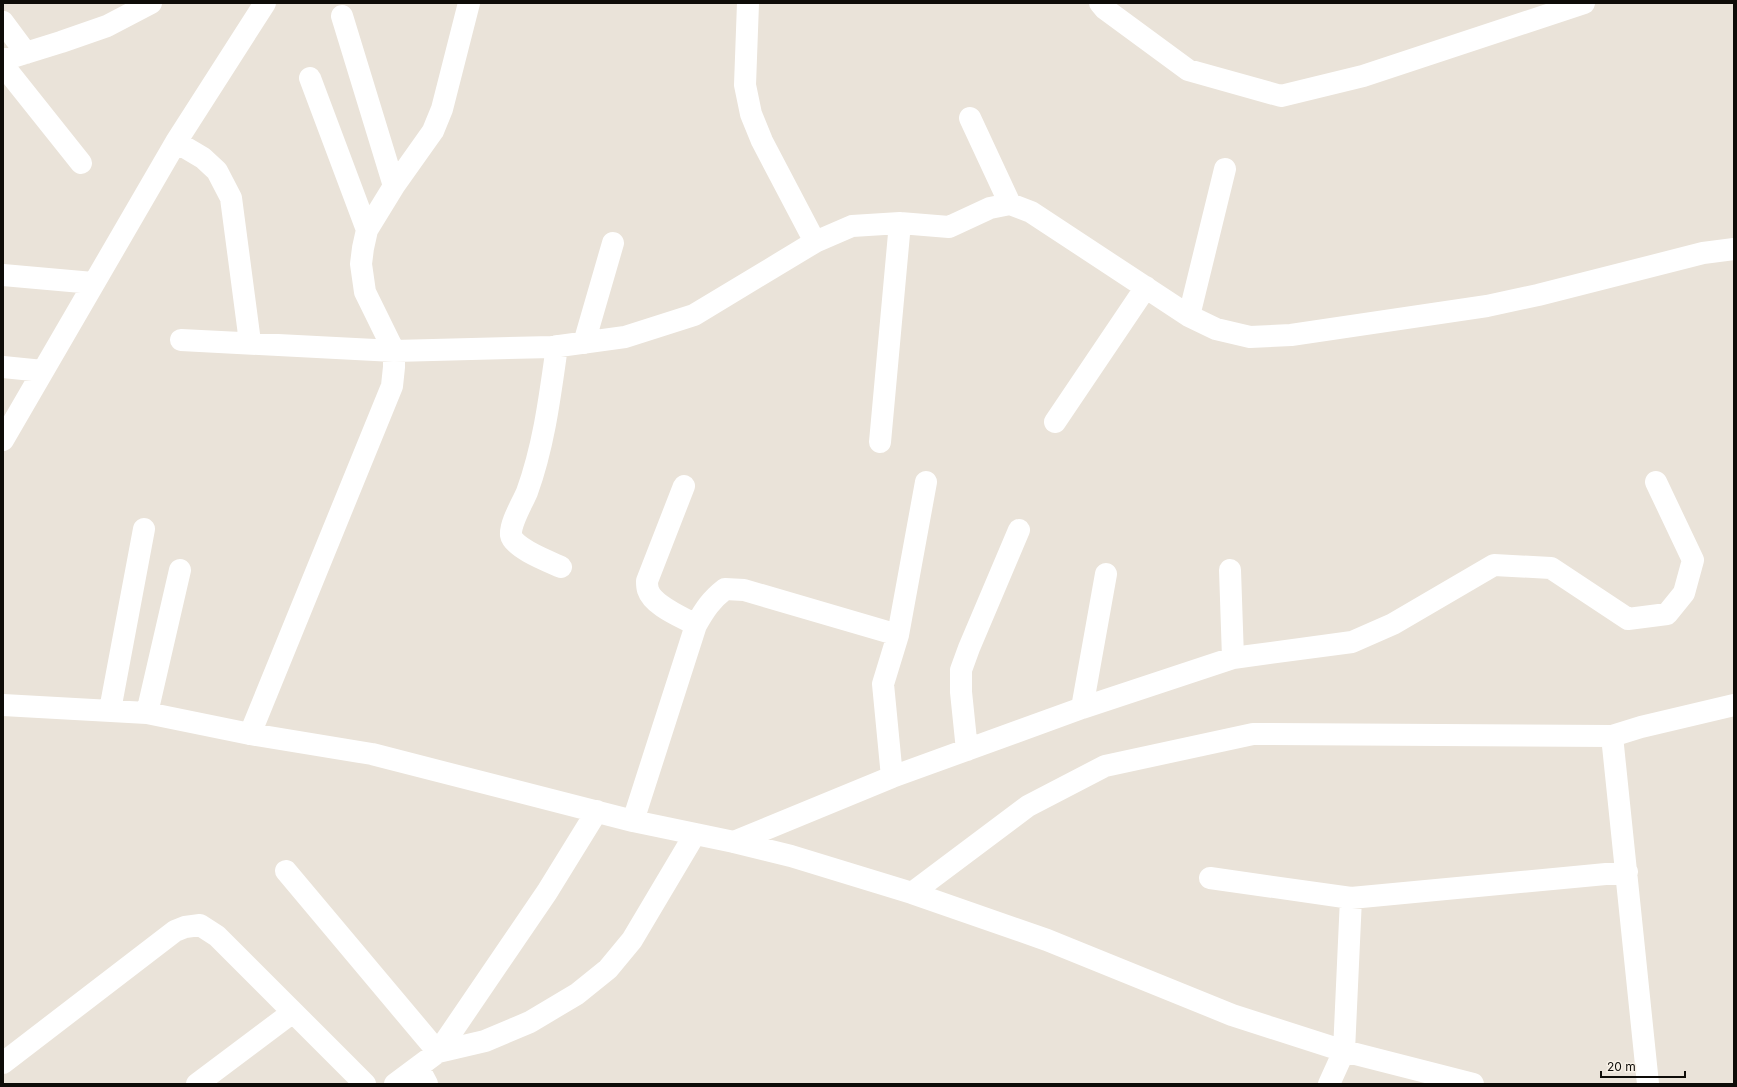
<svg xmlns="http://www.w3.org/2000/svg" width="1737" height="1087" font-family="Inter,sans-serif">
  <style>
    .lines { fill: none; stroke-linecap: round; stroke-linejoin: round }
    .minor { stroke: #fff; stroke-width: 22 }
  </style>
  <rect width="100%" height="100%" fill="#eae3d9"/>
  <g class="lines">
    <!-- minor -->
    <path class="minor" d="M748,3L745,85L751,114L762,141L815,242
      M1100,3L1105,9L1188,70L1281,96L1363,76L1584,3
      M342,16L394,186
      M3,22L26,53
      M3,60L61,42L107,26L151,3
      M3,65L81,163
      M310,78L367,230
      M970,118L1010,204L1031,212L1189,316L1216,329L1250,337L1291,335L1487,306L1538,295L1703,253L1734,249
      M176,142L203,158L217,171L231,198L250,342
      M3,275L93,283
      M1189,316L1225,169
      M181,340L394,351L552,347L625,337L694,315L815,242L852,226L900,223L949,227L990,208L1010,204
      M584,343L613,243
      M557,346C550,396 544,445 527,492C522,504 510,523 511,535C513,548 550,562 561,567
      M3,367L43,371
      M1055,422L1146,287
      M3,440L176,142L265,3
      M880,442L900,223
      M684,486L647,581C647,584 647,587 648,590C653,606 682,617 696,625
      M1230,570L1233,658
      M3,705L147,713L250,734L372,754L633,821L734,842L791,856L912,893L1047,940L1232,1015L1344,1051L1473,1084
      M1082,708L1106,574
      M110,710L144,529
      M147,713L180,570
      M250,734L392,386L394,367V351L365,292L361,264L363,248L367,230L394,186L433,131L442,109L469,3
      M967,750L961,692V670L969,648L1019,530
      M892,777L883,684L898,635L926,482
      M633,821L696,625C705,609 711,600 725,589L744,590L898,635
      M734,842L892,777L1082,708L1233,658L1352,642L1393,624L1494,565L1551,568L1628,619L1667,614L1684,593L1693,560L1656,482
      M286,871L438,1052L485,1041L530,1022L577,994L608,969L632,940L695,834
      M1210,878L1351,898L1627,872
      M912,893L1028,806L1105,766L1253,734L1612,736
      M3,1063L175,931L185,927L200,925L217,936L365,1084
      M418,1067L427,1084
      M197,1084L293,1012
      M395,1084L438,1052L547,892L597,811
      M1329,1084L1344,1051L1351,898
      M1648,1084L1612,736L1641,727L1734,705"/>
  </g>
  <!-- border -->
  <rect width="1737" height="1087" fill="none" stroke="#0e0c08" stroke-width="8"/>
  <!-- scale -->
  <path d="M1601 1071v6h84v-6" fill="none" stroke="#0e0c08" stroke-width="2"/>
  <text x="1607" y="1071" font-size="12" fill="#0e0c08" stroke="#f7f0e6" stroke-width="3" paint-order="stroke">20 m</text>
</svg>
